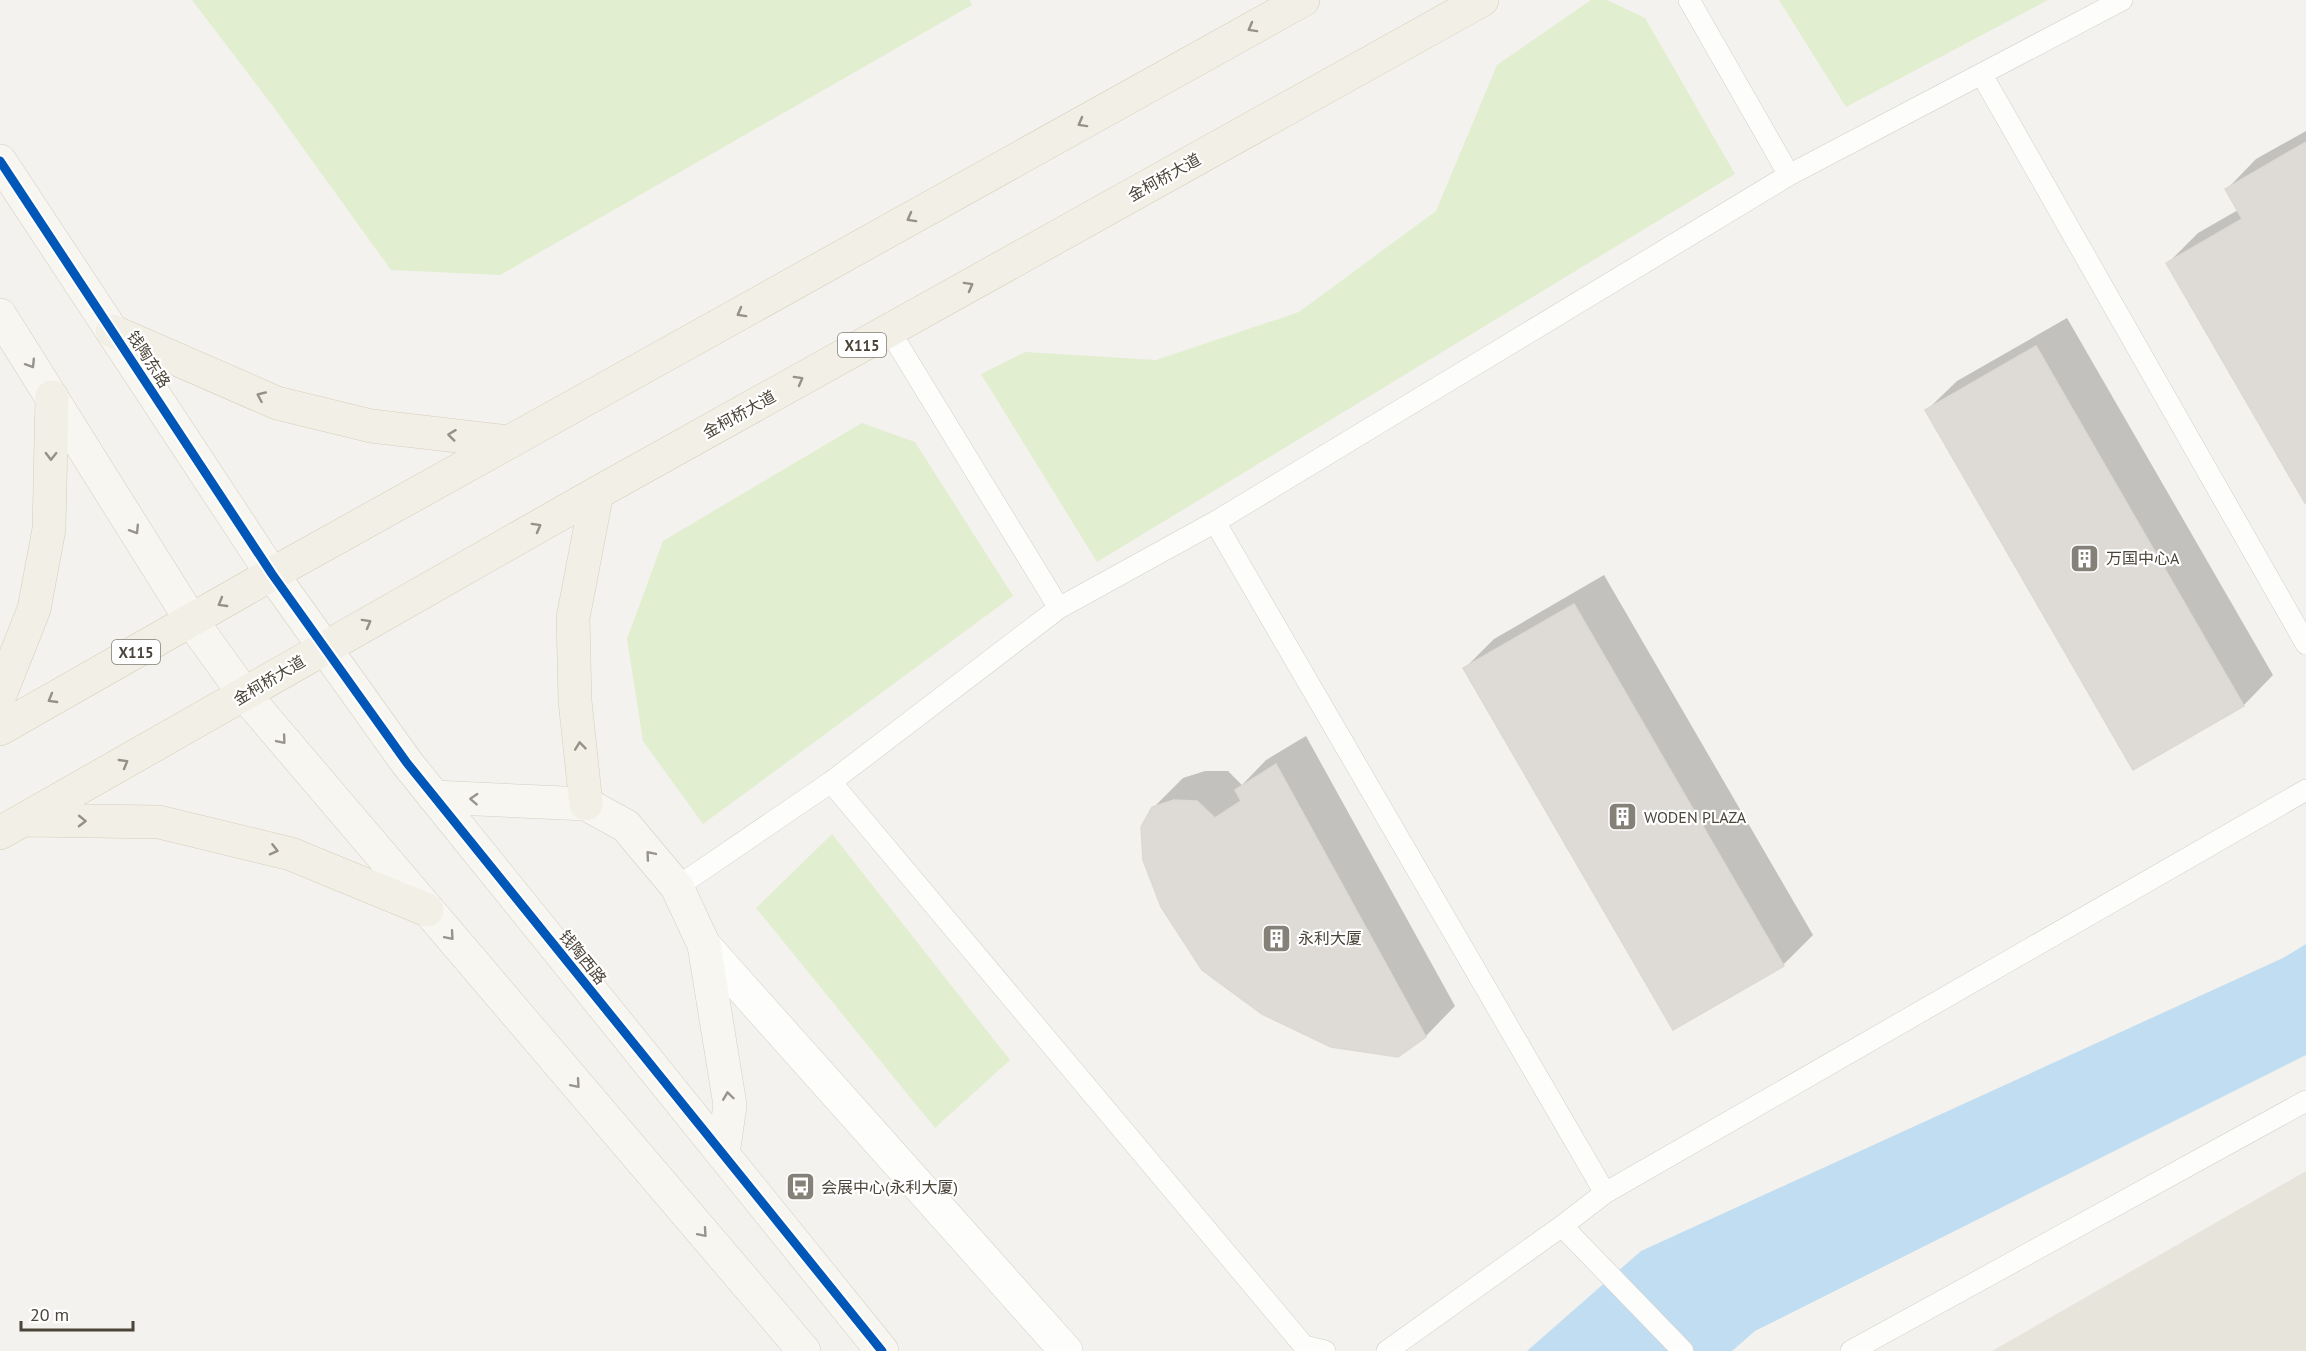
<svg xmlns="http://www.w3.org/2000/svg" width="2306" height="1351" font-family="'PT Sans','Noto Sans SC',sans-serif">
  <style>
    .residential { fill: #e7e4dc }
    .green { fill: #e1eecf }
    .water { fill: #c0ddf1 }
    .shadow { fill: #0003 }
    .building { fill: #dedbd6; stroke: #dcd9d4; stroke-width: 1.5 }
    .lines { fill: none; stroke-linecap: round; stroke-linejoin: round }
    .lane-casing { stroke: #d2d0cb; stroke-width: 22 }
    .street-casing { stroke: #d2d0cb; stroke-width: 34 }
    .secondary-casing { stroke: #d3cfc5; stroke-width: 34 }
    .primary-casing { stroke: #d6cebb; stroke-width: 34 }
    .lane { stroke: #fdfdfc; stroke-width: 21 }
    .street { stroke: #fdfdfc; stroke-width: 33 }
    .secondary { stroke: #f7f6f1; stroke-width: 33 }
    .primary { stroke: #f2efe6; stroke-width: 33 }
    .cycleway-casing { stroke: #fff; stroke-width: 13 }
    .cycleway { stroke: #0057b8; stroke-width: 9 }
    .oneway { stroke: #969187 }
    .oneway2 { stroke: #98948c }
    .labels { text-anchor: middle; dominant-baseline: central; stroke-width: 4.5; stroke-linejoin: round; paint-order: stroke }
    .shield { fill: #fff; stroke: #817c74; stroke-width: 1.5 }
    .shield-label { font-size: 15px; font-weight: bold; fill: #4b4439 }
    .street-label { font-size: 16px; fill: #4b4439; stroke: #fff }
    .poi-label { font-size: 16px; fill: #4b4439; stroke: #fff; text-anchor: start }
  </style>
  <rect width="100%" height="100%" fill="#f4f2ee"/>
  <!-- residential -->
  <path class="residential" d="M2306,1171V1351H1992Z"/>
  <!-- green -->
  <path class="green" d="M192,0H970L972,5L500,275L391,270L272,105Z
    M1591,0H1607L1645,18L1735,174L1097,562L981,374L1025,352L1156,360L1299,312L1436,211L1497,65Z
    M1779,0H2048L1846,107Z
    M862,423L915,442L1013,596L703,824L643,741L627,639L663,541Z
    M832,834L1010,1060L935,1128L756,908Z"/>
  <!-- water -->
  <path class="water" d="M2306,944V1055L1755,1331L1732,1351H1527L1641,1251L2283,958Z"/>
  <!-- shadow -->
  <path class="shadow" d="M2306,131V501L2168,263L2198,233L2238,210L2227,189L2256,159Z
    M2067,318L2273,675L2244,705L2134,768L1927,410L1957,381Z
    M1604,575L1813,935L1783,965L1465,668L1494,639Z
    M1306,736L1455,1006L1426,1036L1153,808L1183,778L1205,771H1228L1242,785L1266,760Z"/>
  <!-- building -->
  <path class="building" d="M2306,142V503H2305L2166,263L2242,219L2225,189Z
    M2036,346L2244,706L2133,770L1925,410Z
    M1574,604L1784,966L1673,1030L1463,668Z
    M1276,764L1426,1037L1398,1057L1331,1047L1262,1014L1202,970L1161,907L1143,860L1141,827L1152,807L1174,800L1197,801L1215,818L1241,801L1235,790Z"/>
  <g class="lines">
    <defs>
      <path id="lane" d="M1689,0L1789,175
        M1982,75L2306,644
        M889,330L1059,608
        M1215,522L1605,1193
        M831,782L1304,1346L1325,1351
        M677,887L831,782L1059,608L1215,522L1789,175L2122,0
        M1562,1226L1683,1351
        M1387,1351L1562,1226L1605,1193L2306,790
        M1851,1351L2306,1101"/>
      <path id="street" d="M704,945L1066,1351"/>
      <path id="secondary" d="M0,161L272,574L407,763L882,1351
        M0,315L191,620L245,695L804,1351
        M434,797L586,804L626,826L677,887L704,945L730,1105L723,1154"/>
      <path id="primary" d="M112,331L277,403L371,426L510,442
        M0,695L34,609L49,529L52,397
        M0,729L272,574L1303,0
        M586,804L575,701L573,618L597,493
        M25,820L159,822L291,854L427,910
        M0,833L597,493L1482,0"/>
    </defs>
    <!-- lane casing -->
    <use href="#lane" class="lane-casing"/>
    <!-- street casing -->
    <use href="#street" class="street-casing"/>
    <!-- secondary casing -->
    <use href="#secondary" class="secondary-casing"/>
    <!-- primary casing -->
    <use href="#primary" class="primary-casing"/>
    <!-- lane -->
    <use href="#lane" class="lane"/>
    <!-- street -->
    <use href="#street" class="street"/>
    <!-- secondary -->
    <use href="#secondary" class="secondary"/>
    <!-- primary -->
    <use href="#primary" class="primary"/>
    <defs>
      <path id="cycleway" d="M0,161L272,574L407,763L882,1351"/>
    </defs>
    <!-- cycleway casing -->
    <use href="#cycleway" class="cycleway-casing"/>
    <!-- cycleway -->
    <use href="#cycleway" class="cycleway"/>
  </g>
  <!-- one-way arrows -->
  <defs><path id="oneway-chevron" d="M-2-3.5L2.5 0L-2 3.5" fill="none" stroke-width="1.6" stroke-linecap="round" stroke-linejoin="round" transform="scale(1.5)"/></defs>
  <g class="oneway">
    <use href="#oneway-chevron" transform="translate(1252 28) rotate(151)"/>
    <use href="#oneway-chevron" transform="translate(1082 123) rotate(151)"/>
    <use href="#oneway-chevron" transform="translate(911 218) rotate(151)"/>
    <use href="#oneway-chevron" transform="translate(969 286) rotate(-29)"/>
    <use href="#oneway-chevron" transform="translate(741 313) rotate(151)"/>
    <use href="#oneway-chevron" transform="translate(799 380) rotate(-29)"/>
    <use href="#oneway-chevron" transform="translate(261 396) rotate(-156)"/>
    <use href="#oneway-chevron" transform="translate(452 435) rotate(-173)"/>
    <use href="#oneway-chevron" transform="translate(51 456) rotate(91)"/>
    <use href="#oneway-chevron" transform="translate(537 527) rotate(-29)"/>
    <use href="#oneway-chevron" transform="translate(222 603) rotate(150)"/>
    <use href="#oneway-chevron" transform="translate(367 623) rotate(-29)"/>
    <use href="#oneway-chevron" transform="translate(52 699) rotate(150)"/>
    <use href="#oneway-chevron" transform="translate(580 746) rotate(-96)"/>
    <use href="#oneway-chevron" transform="translate(124 763) rotate(-30)"/>
    <use href="#oneway-chevron" transform="translate(82 821) rotate(1)"/>
    <use href="#oneway-chevron" transform="translate(274 850) rotate(14)"/>
  </g>
  <g class="oneway2">
    <use href="#oneway-chevron" transform="translate(31 364) rotate(58)"/>
    <use href="#oneway-chevron" transform="translate(135 530) rotate(58)"/>
    <use href="#oneway-chevron" transform="translate(282 740) rotate(50)"/>
    <use href="#oneway-chevron" transform="translate(474 799) rotate(-177)"/>
    <use href="#oneway-chevron" transform="translate(650 855) rotate(-130)"/>
    <use href="#oneway-chevron" transform="translate(450 936) rotate(49)"/>
    <use href="#oneway-chevron" transform="translate(576 1084) rotate(49)"/>
    <use href="#oneway-chevron" transform="translate(728 1096) rotate(-98)"/>
    <use href="#oneway-chevron" transform="translate(703 1233) rotate(49)"/>
  </g>
  <!-- icons -->
  <defs>
    <symbol id="building-square" viewBox="-11 -11 22 22"><rect x="-9" y="-9" width="18" height="18" rx="4" fill="#868178" stroke="#fff"/><path d="M-4-6H4V6H1V3H-1V6H-4ZM-2.5-4.3h1.7v1.8h-1.7ZM.8-4.3h1.7v1.8H.8ZM-2.5-1h1.7V.8h-1.7ZM.8-1h1.7V.8H.8Z" fill="#fff"/></symbol>
    <symbol id="bus-square" viewBox="-11 -11 22 22"><rect x="-9" y="-9" width="18" height="18" rx="4" fill="#868178" stroke="#fff"/><path d="M-5-6H5V4H4V6H2V4H-2V6H-4V4H-5ZM-3.5-4V0h7V-4ZM-3.5 1.2v1.5H-2V1.2ZM2 1.2v1.5H3.5V1.2Z" fill="#fff"/></symbol>
  </defs>
  <g fill-rule="evenodd">
    <use href="#building-square" x="2068" y="542" width="33" height="33"/>
    <use href="#building-square" x="1606" y="800" width="33" height="33"/>
    <use href="#building-square" x="1260" y="922" width="33" height="33"/>
    <use href="#bus-square" x="784" y="1170" width="33" height="33"/>
  </g>
  <g class="labels">
    <!-- shield labels -->
    <g class="shield">
      <rect x="838" y="333" width="48" height="24" rx="4.5"/>
      <rect x="112" y="640" width="48" height="24" rx="4.5"/>
    </g>
    <g class="shield-label">
      <text x="862" y="345">X115</text>
      <text x="136" y="652">X115</text>
    </g>
    <!-- street labels -->
    <g class="street-label">
      <text transform="translate(1164 177) rotate(-29)">金柯桥大道</text>
      <text transform="translate(149 359) rotate(57)">钱陶东路</text>
      <text transform="translate(739 414) rotate(-29)">金柯桥大道</text>
      <text transform="translate(269 680) rotate(-31)">金柯桥大道</text>
      <text transform="translate(583 957) rotate(51)">钱陶西路</text>
    </g>
    <!-- poi labels -->
    <g class="poi-label">
      <text x="2106" y="558">万国中心A</text>
      <text x="1644" y="817">WODEN PLAZA</text>
      <text x="1298" y="938">永利大厦</text>
      <text x="821" y="1187">会展中心(永利大厦)</text>
    </g>
  </g>
  <!-- scale -->
  <path d="M21 1321v9h112v-9" fill="none" stroke="#4b4439" stroke-width="3"/>
  <text x="30" y="1321" font-size="18" fill="#4b4439" stroke="#ffffff" stroke-width="4.5" paint-order="stroke">20 m</text>
</svg>
